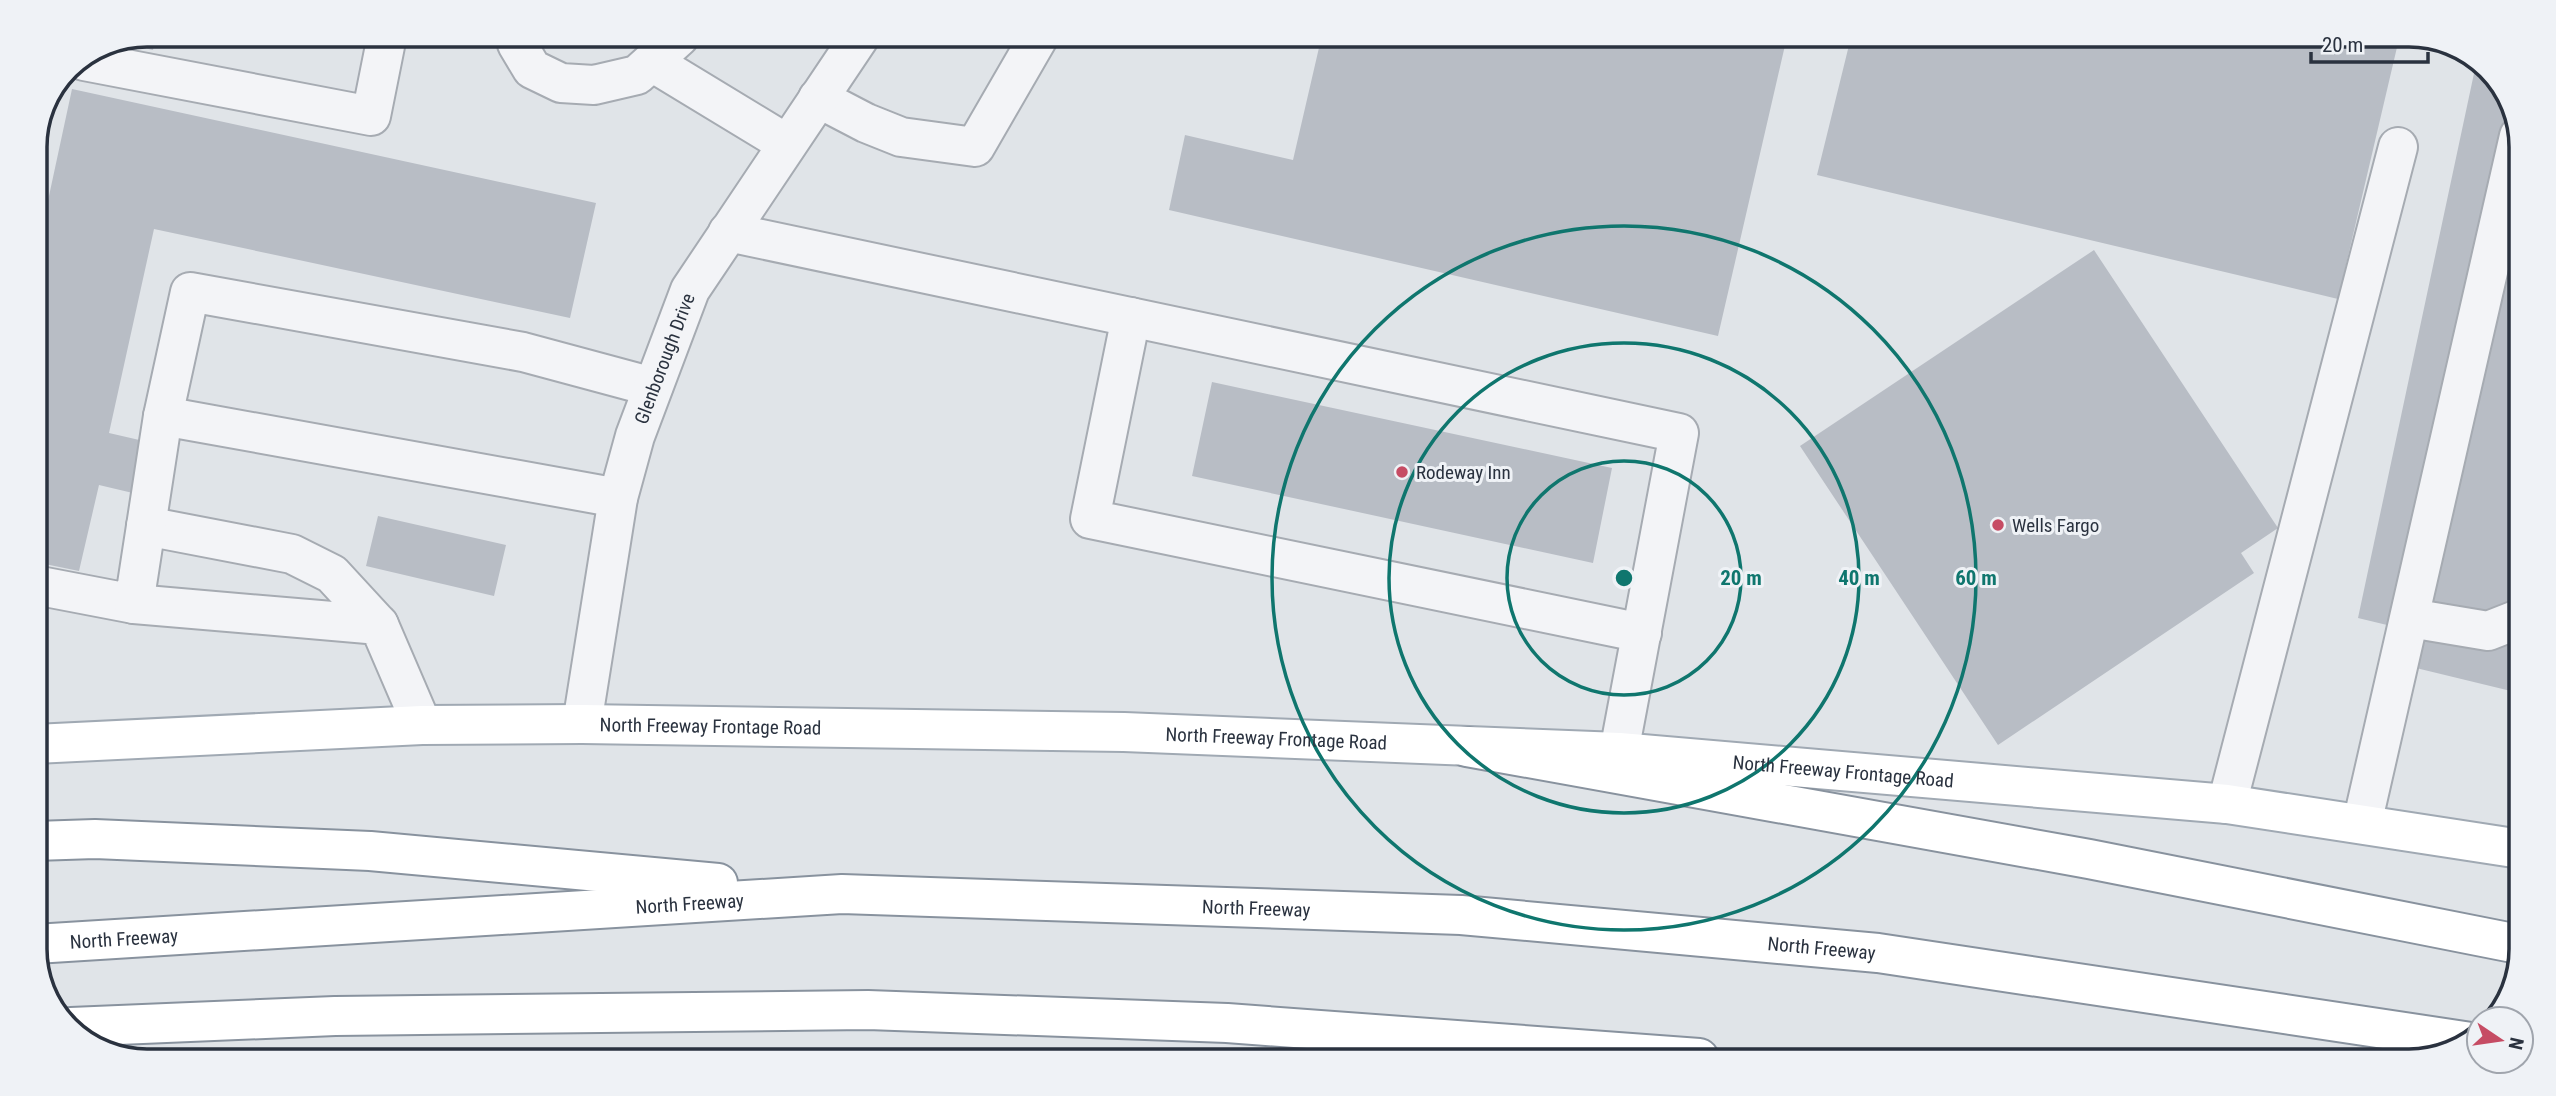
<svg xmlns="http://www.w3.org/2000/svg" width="2556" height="1096" font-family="'Roboto Condensed',sans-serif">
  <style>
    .building { fill: #b8bdc5 }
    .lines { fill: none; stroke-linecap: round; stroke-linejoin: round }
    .minor-casing { stroke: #a6abb2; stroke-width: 42 }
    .major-casing { stroke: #a0a9b3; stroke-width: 42 }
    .highway-casing { stroke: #88929e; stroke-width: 42 }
    .minor { stroke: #f3f4f7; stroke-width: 38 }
    .major { stroke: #fff; stroke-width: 38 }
    .highway { stroke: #fff; stroke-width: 38 }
    .ring { fill: none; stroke: #0f766e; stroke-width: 3.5 }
    .poi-dot { fill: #c64c64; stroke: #eff2f6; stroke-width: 2.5 }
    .labels { text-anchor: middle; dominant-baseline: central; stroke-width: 6; stroke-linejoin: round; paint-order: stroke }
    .street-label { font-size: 19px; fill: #2a323f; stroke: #eff2f6 }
    .poi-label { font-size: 19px; fill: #2a323f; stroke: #eff2f6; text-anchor: start }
    .rim { fill: none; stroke: #2a323f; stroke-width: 3.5 }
    .centre { fill: #0f766e; stroke: #eff2f6; stroke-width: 3.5 }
    .ring-label { font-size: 21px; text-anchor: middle; font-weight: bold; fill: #0f766e; stroke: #eff2f6; stroke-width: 6; stroke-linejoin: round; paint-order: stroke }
  </style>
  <rect width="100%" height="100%" fill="#e0e4e8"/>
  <!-- building -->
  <path class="building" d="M147,35H156L153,50L125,44Z
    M1321,39L1786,41L1718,336L1169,210L1185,135L1293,160Z
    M1850,41L2398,43L2338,299L1817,175Z
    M2476,64L2502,85L2521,140L2515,692L2379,659L2387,625L2358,618Z
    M72,89L596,203L570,318L154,229L109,433L148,442L137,494L99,485L79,571L35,562V261Z
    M2094,250L2278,528L2241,553L2254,573L1998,745L1800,446Z
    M1212,382L1612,468L1593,563L1192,476Z
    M378,516L506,545L494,596L366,566Z"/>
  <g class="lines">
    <defs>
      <g id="minor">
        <path d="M517,36V44L532,69L561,83L594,85L637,75L679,37"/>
        <path d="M84,61L371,116L387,36"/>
        <path d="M652,62L787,144"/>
        <path d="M818,98L866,123L901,137L975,147L1038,38"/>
        <path d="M728,232L1679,433L1619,752"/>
        <path d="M1131,317L1090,519L1642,633"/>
        <path d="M163,416L618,498"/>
        <path d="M146,526L292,554L332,574L379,625"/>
        <path d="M35,585L134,604L163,416L190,292L523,352L653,387"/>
        <path d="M134,604L379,625L422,725"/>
        <path d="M2410,618L2488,631L2516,620"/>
        <path id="s1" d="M582,724L618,498L635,436L690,290L859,38"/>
        <path d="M2227,804L2398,147"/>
        <path d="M2362,824L2519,136"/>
      </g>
      <g id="major">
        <path id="s2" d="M35,744L422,725L582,724L1124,732L1619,752L2227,804L2514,848"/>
      </g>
      <g id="highway">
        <path d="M1467,747L2089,859L2513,943"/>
        <path d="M35,841L95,839L370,851L718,883"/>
        <path id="s3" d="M35,944L842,894L1461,915L1878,953L2471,1042"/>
        <path d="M71,1027L335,1016L868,1010L1227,1023L1699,1058"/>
      </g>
    </defs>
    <!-- minor casing -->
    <use href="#minor" class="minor-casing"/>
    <!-- major casing -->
    <use href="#major" class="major-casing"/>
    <!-- highway casing -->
    <use href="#highway" class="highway-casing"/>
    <!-- minor -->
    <use href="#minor" class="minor"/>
    <!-- major -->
    <use href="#major" class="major"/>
    <!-- highway -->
    <use href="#highway" class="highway"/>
  </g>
  <!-- distance rings -->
  <g class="ring">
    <circle cx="1624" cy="578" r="117"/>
    <circle cx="1624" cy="578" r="235"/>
    <circle cx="1624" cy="578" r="352"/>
  </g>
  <!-- markers -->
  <g class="poi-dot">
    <circle cx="1402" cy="472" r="7"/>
    <circle cx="1998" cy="525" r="7"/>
  </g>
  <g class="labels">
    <!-- street labels -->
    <g class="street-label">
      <text stroke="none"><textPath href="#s1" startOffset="376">Glenborough Drive</textPath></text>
      <text stroke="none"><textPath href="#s2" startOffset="676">North Freeway Frontage Road</textPath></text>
      <text stroke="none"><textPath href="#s2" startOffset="1242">North Freeway Frontage Road</textPath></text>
      <text stroke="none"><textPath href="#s2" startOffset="1810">North Freeway Frontage Road</textPath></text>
      <text stroke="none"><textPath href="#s3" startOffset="656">North Freeway</textPath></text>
      <text stroke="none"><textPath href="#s3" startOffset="1223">North Freeway</textPath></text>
      <text stroke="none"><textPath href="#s3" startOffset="89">North Freeway</textPath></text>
      <text stroke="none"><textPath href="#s3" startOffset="1790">North Freeway</textPath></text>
    </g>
    <!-- poi labels -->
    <g class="poi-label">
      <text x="1416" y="472">Rodeway Inn</text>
      <text x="2012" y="525">Wells Fargo</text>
    </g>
  </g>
  <!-- crop -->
  <path d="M0 0H2556V1096H0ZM147 47H2409A100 100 0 0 1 2509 147V949A100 100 0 0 1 2409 1049H147A100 100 0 0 1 47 949V147A100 100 0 0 1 147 47Z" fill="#eff2f6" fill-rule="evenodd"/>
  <path class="rim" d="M147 47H2409A100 100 0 0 1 2509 147V949A100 100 0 0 1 2409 1049H147A100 100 0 0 1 47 949V147A100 100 0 0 1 147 47Z"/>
  <circle cx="1624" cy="578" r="10" class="centre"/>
  <g class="ring-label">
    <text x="1741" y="585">20 m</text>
    <text x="1859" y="585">40 m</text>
    <text x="1976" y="585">60 m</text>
  </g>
  <!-- north arrow -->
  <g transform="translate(2500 1040) rotate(103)"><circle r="33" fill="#eff2f6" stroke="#a0a5ad" stroke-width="2"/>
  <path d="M0-5L12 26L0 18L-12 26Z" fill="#c64c64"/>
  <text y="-10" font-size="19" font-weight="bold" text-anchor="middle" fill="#2a323f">N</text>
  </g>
  <!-- scale -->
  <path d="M2311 52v10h117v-10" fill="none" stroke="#2a323f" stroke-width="3.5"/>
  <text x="2322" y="52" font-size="21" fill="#2a323f" stroke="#eff2f6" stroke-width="5" paint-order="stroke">20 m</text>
</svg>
